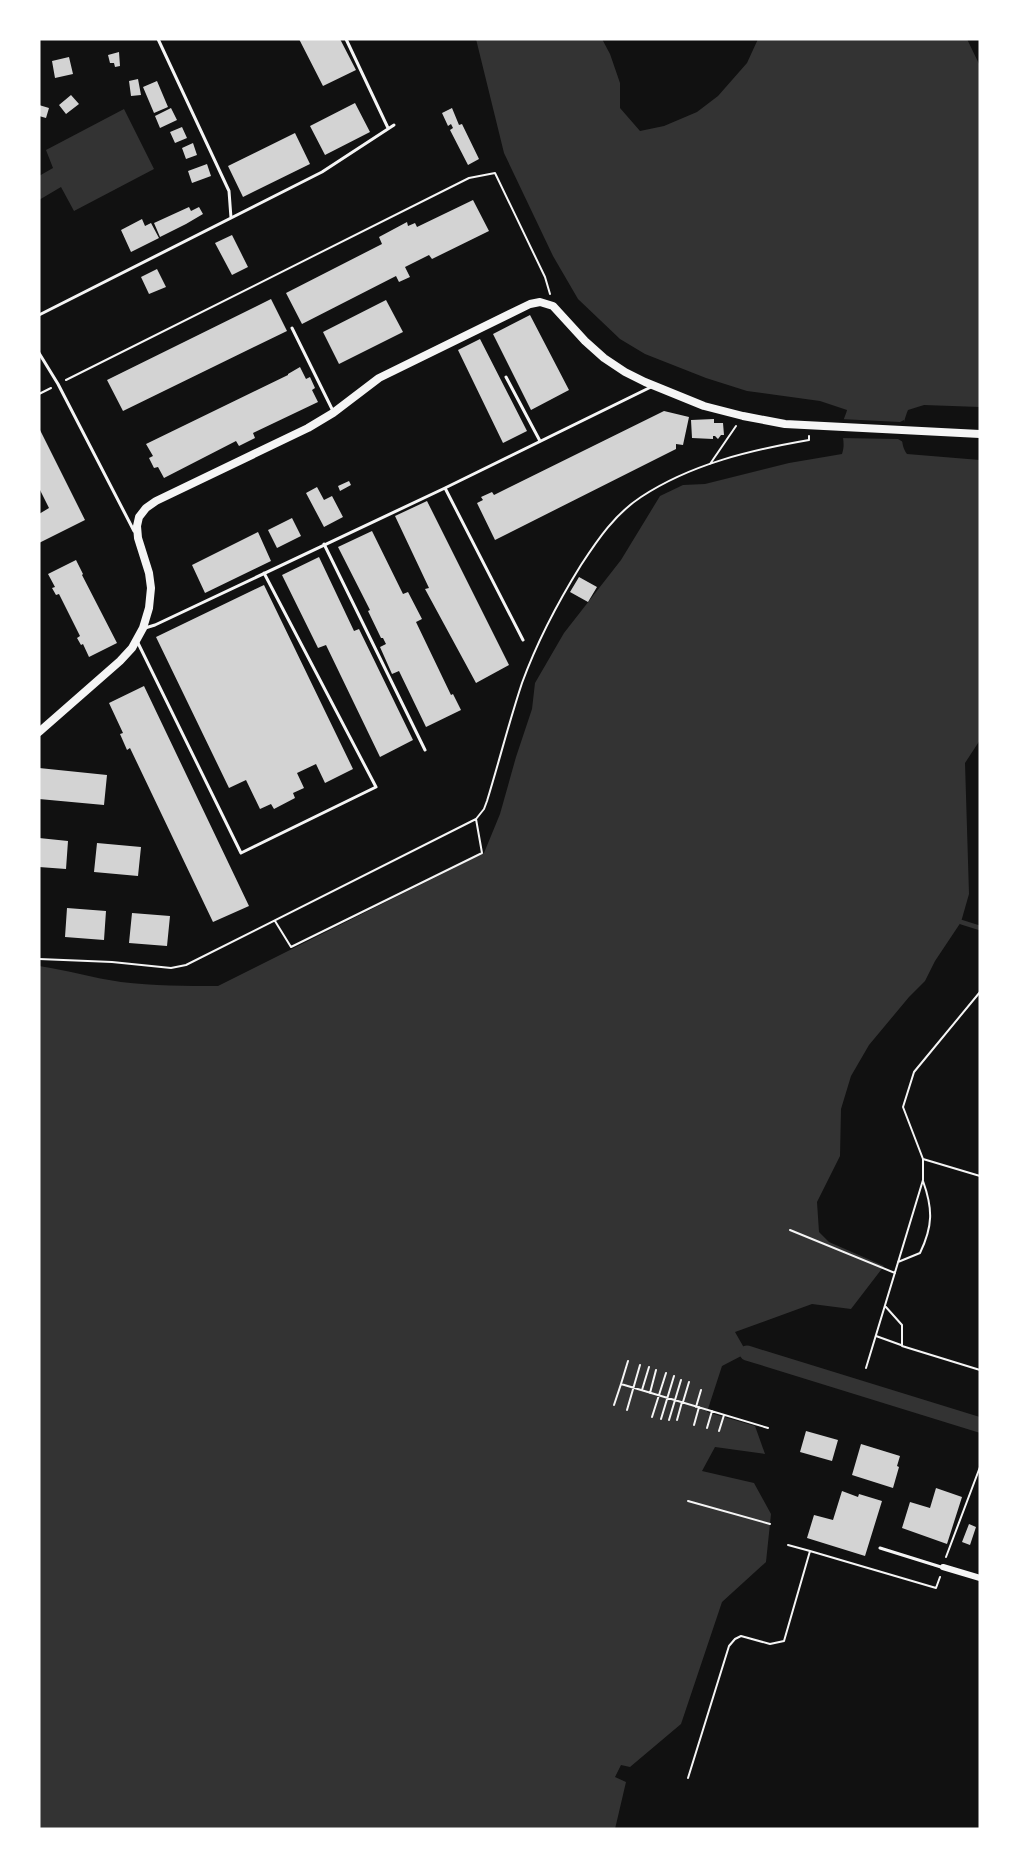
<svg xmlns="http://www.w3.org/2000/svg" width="1019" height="1868" font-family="Manrope,sans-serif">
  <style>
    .water { fill: #333 }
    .pier { fill: #111 }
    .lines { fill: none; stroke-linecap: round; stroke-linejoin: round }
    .stream { stroke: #333; stroke-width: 4.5 }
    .canal { stroke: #333; stroke-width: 15 }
    .building { fill: #d3d3d3 }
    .path { stroke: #f5f5f5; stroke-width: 2 }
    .service { stroke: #f5f5f5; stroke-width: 3 }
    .minor { stroke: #f5f5f5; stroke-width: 6 }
    .tertiary { stroke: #f5f5f5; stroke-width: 8 }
  </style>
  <rect width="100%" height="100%" fill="#111"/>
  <!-- water -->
  <path class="water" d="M476,39H602L610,54L620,83V108L640,131L664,126L697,112L718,96L747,63L758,39H967L980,66V407L924,405L908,410C903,422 898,443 907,454L980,460V740L965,763L969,894L961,922L935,961L925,981L909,997L869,1045L851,1076L841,1109L840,1156L817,1202L819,1232L829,1242L884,1266L851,1309L812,1304L735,1332L747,1353L722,1366L707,1412L755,1426L765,1454L715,1447L702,1471L754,1483L771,1514L766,1562L722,1602L681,1724L630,1767L621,1765L615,1777L626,1782L615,1829H39V966C67,970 93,978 121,982C153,986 186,986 218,986L484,853L500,814L516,757L532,709L535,683L564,633L621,560L660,496L683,485L705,484L789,463L842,454C846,442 841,437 843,424C843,419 846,415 847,410L820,401L747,391L706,378L645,354L620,339L578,299L553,256L504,153Z
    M124,109L154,169L74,211L61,187L39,200V176L53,168L46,150Z"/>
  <!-- pier -->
  <path class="pier" d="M840,419L900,422L904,420V425H906V439H903V442L898,439L839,438Z"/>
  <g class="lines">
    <!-- stream -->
    <path class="stream" d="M961,922L980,928"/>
    <!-- canal -->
    <path class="canal" d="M747,1353L980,1425"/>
  </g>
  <!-- building -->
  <path class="building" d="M299,39H340L356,70L323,86Z
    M119,52L120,66L115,67L114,63H110L108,55Z
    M69,57L73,74L55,78L52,61Z
    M138,79L141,95L131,96L129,81Z
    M157,81L168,107L154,113L143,87Z
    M71,95L79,104L66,114L59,105Z
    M355,103L370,132L325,155L310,126Z
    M39,105L49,108L46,118L39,116Z
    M171,108L177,120L160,128L155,116Z
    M452,108L459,125L462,124L479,159L468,165L450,130L453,128L451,124L448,126L442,113Z
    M182,127L187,138L175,143L170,132Z
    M295,133L310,164L243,197L228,166Z
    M193,143L197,155L186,159L182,148Z
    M207,164L211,176L192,183L188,171Z
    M473,200L489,231L432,259L429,255L405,267L410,277L399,282L396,276L302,324L286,293L382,244L379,237L407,222L408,226L415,223L417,227Z
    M189,207L191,211L199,207L203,214L186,224L160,237L154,223Z
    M142,219L145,226L151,223L159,238L131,252L121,230Z
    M232,235L248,267L232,275L215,243Z
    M157,269L166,287L149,294L141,277Z
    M271,299L287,331L123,411L107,380Z
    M386,300L403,332L339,364L323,332Z
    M530,315L569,390L531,410L493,334Z
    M480,339L527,431L503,443L458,350Z
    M300,367L306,379L310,377L315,388L312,390L318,402L253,433L255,438L239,446L236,441L164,478L158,467L154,468L149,458L153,456L146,444L288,375V374Z
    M664,411L689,417L683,445L676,444V449L495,540L477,503L483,500L481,497L492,492L494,495Z
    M714,419V423H723L724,435H721L718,439L715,436H713V439L692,438L691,420Z
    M39,428L85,520L39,543V514L49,508L39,488Z
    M349,481L351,485L340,491L338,486Z
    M317,487L324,500L332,496L343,517L324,527L306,493Z
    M427,501L509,665L476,683L425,589L429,588L395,516Z
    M292,518L301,536L277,548L268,530Z
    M372,531L403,594L408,592L422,619L416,622L451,695L453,694L461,710L426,727L399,671L392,674L380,647L386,644L383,638H381L368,611L370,610L338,547Z
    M258,532L271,561L205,593L192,565Z
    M319,557L354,631L359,629L413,740L380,757L326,645L318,648L282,575Z
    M76,560L83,574L82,575L117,643L89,657L83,644L81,645L77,638L80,636L59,594L56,595L52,588L55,587L48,574Z
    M579,577L597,587L588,602L570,592Z
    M264,585L353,769L325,783L316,764L297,773L304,788L293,793L295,798L274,809L271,804L260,809L246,780L229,788L156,637Z
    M144,686L249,906L213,922L130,748L127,750L120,734L123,733L109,703Z
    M39,768L107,775L104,805L39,799Z
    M39,838L68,841L66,869L39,867Z
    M97,843L141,847L138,876L94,872Z
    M67,908L106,911L104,940L65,937Z
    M132,913L170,916L167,946L129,943Z
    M806,1431L838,1440L832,1461L800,1452Z
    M861,1444L900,1456L897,1466L899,1467L893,1488L852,1475Z
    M936,1488L962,1497L947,1544L902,1528L910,1502L930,1508Z
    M842,1491L858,1497L859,1494L882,1501L865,1556L807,1538L814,1515L833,1520Z
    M969,1524L976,1527L970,1545L962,1542Z"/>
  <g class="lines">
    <!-- path -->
    <path class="path" d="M66,380L469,178L495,173L545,277L550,294
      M39,394L51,388
      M710,464L736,426
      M275,921L291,947L482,853L476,819
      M39,959L112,962L171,968L186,965L476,819L484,809L487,801C499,762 509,722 522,683C537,642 558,602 581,565C598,539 615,514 641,497C691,464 751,450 809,440V436
      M980,992L914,1072L903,1107L923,1159L980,1176
      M790,1230L895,1273
      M898,1262L920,1253C933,1226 933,1209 923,1181
      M885,1306L902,1325V1346L980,1370
      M876,1336L901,1345
      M628,1361L621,1384L768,1428
      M866,1368L923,1180V1159
      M642,1390L649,1367
      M650,1393L656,1370
      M683,1402L689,1382
      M614,1405L621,1384
      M696,1407L701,1390
      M627,1410L640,1365
      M652,1417L666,1373
      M661,1419L674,1376
      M669,1420L681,1380
      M677,1420L682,1402
      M694,1425L699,1407
      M707,1428L712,1411
      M719,1431L724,1415
      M688,1501L770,1524
      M788,1545L810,1551
      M946,1557L980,1467
      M688,1778L729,1646L735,1639L741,1636L770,1644L784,1641L810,1551L936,1588L940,1577"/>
    <!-- service -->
    <path class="service" d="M158,39L229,191L231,218
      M346,39L388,128
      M39,315L322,172L394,125
      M292,328L333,411
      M39,353L58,384L134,531
      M506,377L540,441
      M445,488L523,640
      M324,544L425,750
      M145,628L155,625L445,488L651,387
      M137,641L241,853L376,787L264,573
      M880,1548L941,1567"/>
    <!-- minor -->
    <path class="minor" d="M943,1567L980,1578"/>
    <!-- tertiary -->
    <path class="tertiary" d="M39,732L120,661L132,648L143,628L149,608L151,588L149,573L138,538L137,526L139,517L146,508L156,501L308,428L333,413L379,378L530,304L540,302L553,306L585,341L604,358L625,372L645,382L704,406L743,416L785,424L980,434"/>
  </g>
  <!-- border -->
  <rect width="1019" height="1868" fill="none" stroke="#ffffff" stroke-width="81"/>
</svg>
